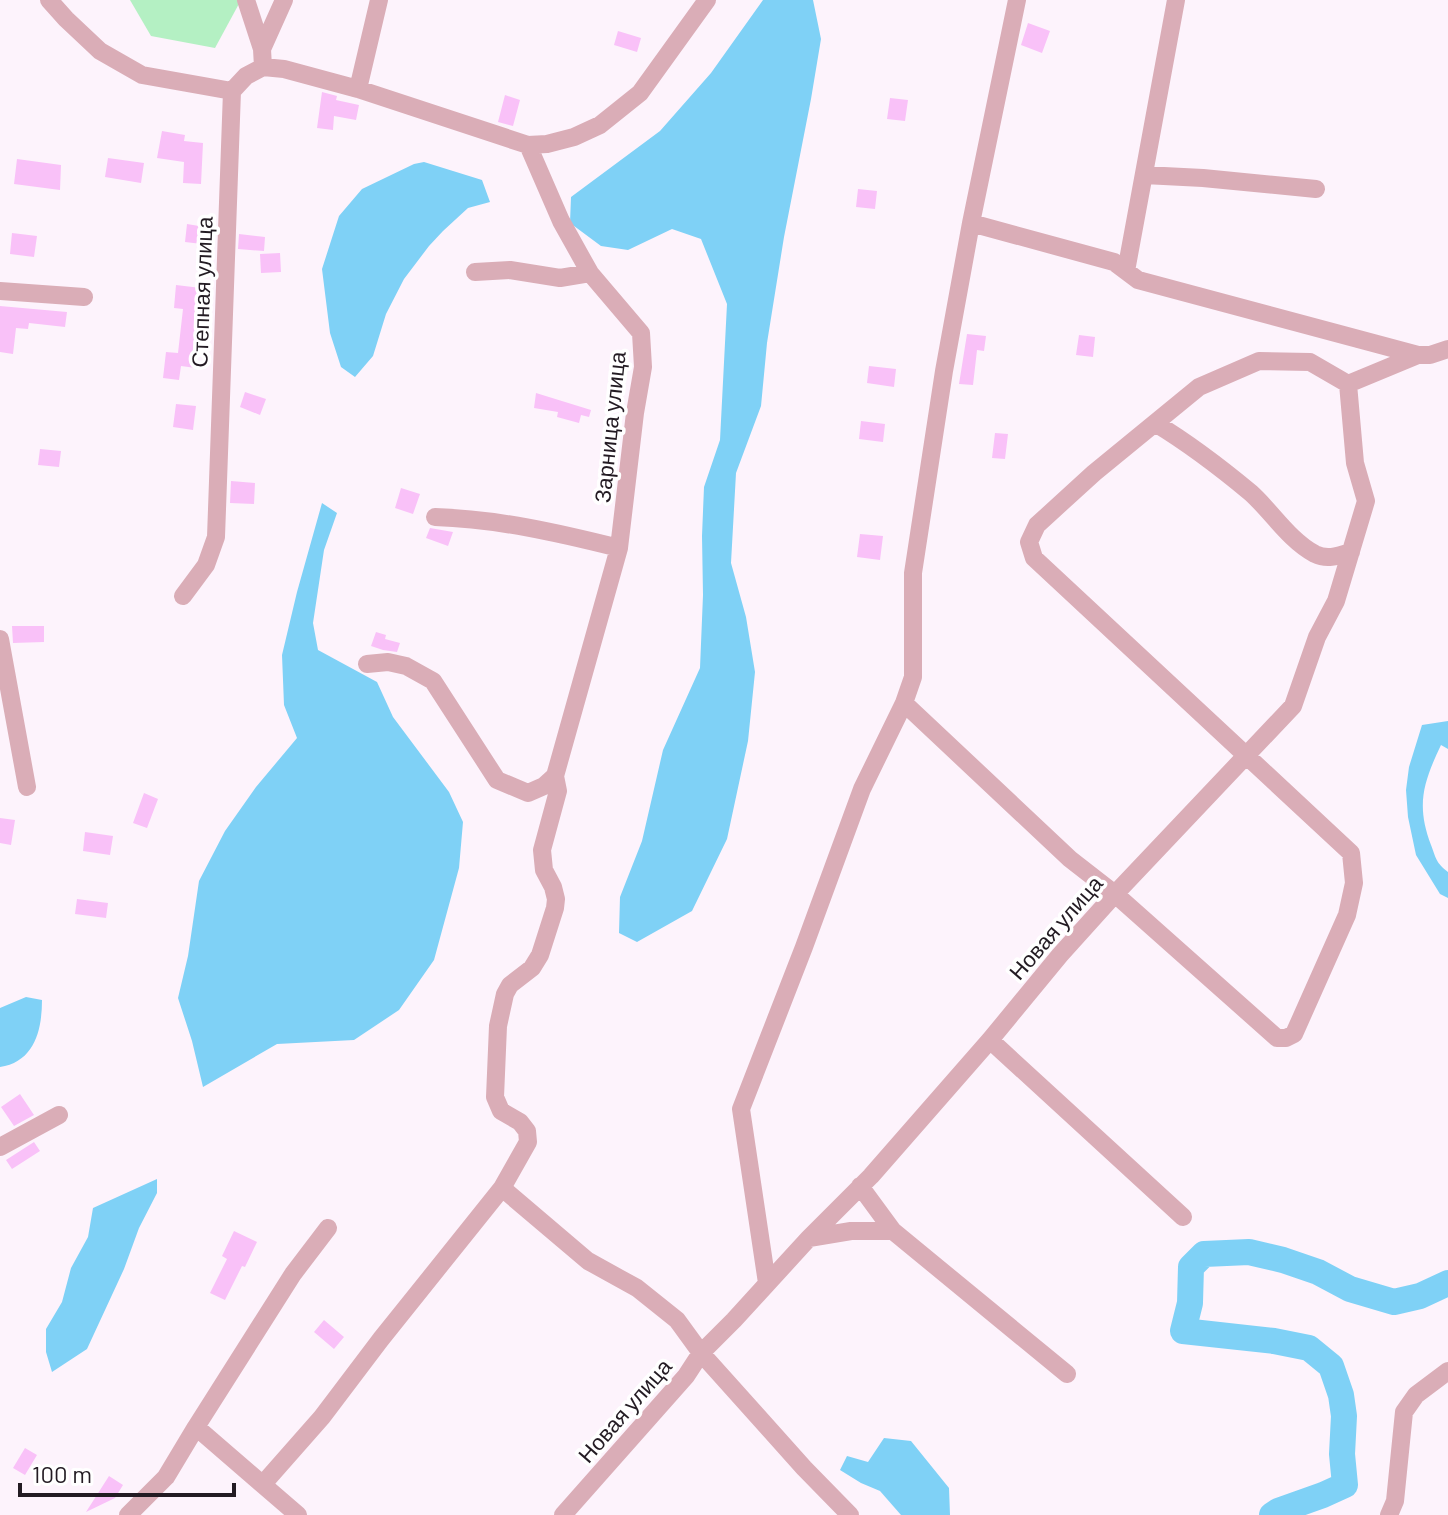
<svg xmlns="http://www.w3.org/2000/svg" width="1448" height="1515" font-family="Barlow,sans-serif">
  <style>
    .green { fill: #b4f0c3 }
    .water { fill: #7fd1f6 }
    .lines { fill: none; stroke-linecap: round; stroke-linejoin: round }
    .river { stroke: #7fd1f6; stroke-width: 26 }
    .building { fill: #f9c1f8 }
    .minor { stroke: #daadb7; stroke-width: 18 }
    .labels { text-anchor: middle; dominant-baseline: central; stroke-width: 7; stroke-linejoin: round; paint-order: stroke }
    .street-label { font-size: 22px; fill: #231b23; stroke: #fff }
  </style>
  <rect width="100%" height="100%" fill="#fdf3fc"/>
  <!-- green -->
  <path class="green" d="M130,0H241L215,48L151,36Z"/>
  <!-- water -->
  <path class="water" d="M763,0H813L821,39L811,99L784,237L767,343L761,406L736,473L731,563L746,617L755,672L748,741L727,839L692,911L637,942L619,933L620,897L642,841L663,750L700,668L703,595L702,536L704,487L720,440L727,304L701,239L672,229L628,250L601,246L570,223L571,197L660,131L711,73Z
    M424,162L482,180L490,202L468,208L443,231L429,246L404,279L386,314L373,356L355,377L341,367L330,333L322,269L339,216L362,189L414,164Z
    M322,503L337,513L324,550L313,623L318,650L377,682L393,717L449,792L463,822L459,868L434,960L399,1010L354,1040L277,1044L203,1087L192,1041L178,998L188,956L199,881L225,831L256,787L297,738L284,705L282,655L297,592Z
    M1448,721V749L1441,745C1423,783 1416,805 1431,845C1436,858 1436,863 1448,872V898L1440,894L1416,855L1408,817L1406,790L1409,767L1422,725Z
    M26,997L42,1000C42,1031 34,1062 0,1067V1008Z
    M157,1179V1193L139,1228L124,1269L87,1349L52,1372L46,1352V1329L62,1302L71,1268L88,1237L93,1208Z
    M884,1438L911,1441L949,1488L950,1515H901L880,1491L861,1483L840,1470L847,1456L868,1462Z"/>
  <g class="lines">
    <!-- river -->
    <path class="river" d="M1272,1515L1278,1511L1323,1495L1345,1485L1342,1454L1344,1416L1341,1395L1331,1366L1309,1348L1274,1341L1183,1331L1190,1303L1191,1267L1204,1254L1249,1252L1283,1260L1318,1272L1350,1289L1394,1302L1420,1296L1448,1283"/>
  </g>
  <!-- building -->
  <path class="building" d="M1028,23L1050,31L1042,53L1021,45Z
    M618,31L641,38L637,52L614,45Z
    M322,92L337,96L336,100L359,105L356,120L334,116L333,130L317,128Z
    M505,95L520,100L513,126L498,122Z
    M890,98L908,100L905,121L887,119Z
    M162,131L185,135L184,141L203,143L201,184L183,183L184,162L157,158Z
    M108,158L144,163L141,183L105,177Z
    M17,159L61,165L60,190L14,184Z
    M858,189L877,191L875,209L856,207Z
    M187,224L205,227L202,244L185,242Z
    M12,233L37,236L34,257L10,254Z
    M239,234L265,237L264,251L238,249Z
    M280,253L281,272L261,273L260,254Z
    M176,285L201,288L194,348L198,349L196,368L181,366L179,380L163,378L166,352L178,353L183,309L174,308Z
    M0,306L67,312L65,327L29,323L28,329L16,328L13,354L0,352Z
    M967,334L986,336L984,351L977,350L973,385L959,384Z
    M1079,335L1095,337L1093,357L1076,355Z
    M869,366L896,369L894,387L867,383Z
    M245,392L266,399L260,415L240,407Z
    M536,393L591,410L589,417L581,415L579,423L557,417L558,412L534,408Z
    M176,404L196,406L193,430L173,427Z
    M861,421L885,424L883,442L859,439Z
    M995,433L1008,434L1005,459L992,458Z
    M40,449L61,451L59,467L38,465Z
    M231,481L255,483L254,504L230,503Z
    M401,488L420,494L413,514L395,508Z
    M430,528L453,532L448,546L426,538Z
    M860,534L883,536L880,560L857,557Z
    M12,626H44V642L13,643Z
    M376,632L386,635L385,639L400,643L397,652L383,650L371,646Z
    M144,793L158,799L147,828L133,823Z
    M0,818L15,820L11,845L0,843Z
    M85,832L113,836L110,855L83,851Z
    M77,899L108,903L106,918L75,914Z
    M20,1094L34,1115L14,1126L1,1107Z
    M34,1142L40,1151L12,1169L6,1160Z
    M234,1231L257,1242L245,1267L242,1266L225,1300L210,1293L227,1259L222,1256Z
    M324,1320L344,1337L334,1349L314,1332Z
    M25,1448L37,1455L25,1475L13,1468Z
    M109,1476L123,1485L115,1498L86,1512Z"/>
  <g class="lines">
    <!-- minor -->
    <path class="minor" d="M49,0L66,19L100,51L142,75L232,91
      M246,0L262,49
      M1017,0L971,223L944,371L913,573V677L904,703L1070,859L1115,894L1277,1038H1286L1294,1034L1347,915L1354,883L1351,853L1034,558L1029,542L1037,525L1094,473L1199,387L1259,361L1310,362L1348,384
      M263,67L284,69L358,89L528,145L547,144L574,137L600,125L640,93L707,0
      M358,89L379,0
      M1144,175L1203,178L1316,189
      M971,223L1114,262L1138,280L1418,355
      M1126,271L1176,0
      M475,272L510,270L560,278L590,273
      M0,291L84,297
      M1155,423C1188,443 1221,468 1251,493C1272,512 1289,540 1315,554C1327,560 1338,556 1351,552
      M435,517C498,519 559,533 619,548
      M183,596L206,565L216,537L232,91L246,76L263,67L262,49L284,0
      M0,639L27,787
      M367,664L388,662L406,666L433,681L497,780L528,793L544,786L555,776
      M990,1040L1183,1217
      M0,1147L59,1115
      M860,1186L893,1231L1067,1374
      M502,1188L588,1261L637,1288L677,1320L701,1353L804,1468L850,1515
      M809,1238L851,1231H893
      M767,1283L741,1109L804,947L862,789L904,703
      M196,1427L298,1515
      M263,1484L322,1417L381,1339L502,1188L528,1142L527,1131L520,1122L501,1111L495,1097L498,1026L505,994L510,985L532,968L540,955L555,908L556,899L553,887L544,870L542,850L558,791L555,776L619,548L635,413L643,367L641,333L590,273L561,221L528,145
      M128,1515L166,1477L196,1427L293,1274L328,1228
      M563,1515L686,1376L701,1353L734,1320L809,1238L871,1176L990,1040L1060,955L1115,894L1293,706L1317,637L1336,601L1366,501L1355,463L1348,384L1418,355H1430L1448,349
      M1389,1515L1395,1501L1404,1412L1416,1395L1448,1371"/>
  </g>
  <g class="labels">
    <!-- street labels -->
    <g class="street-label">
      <text transform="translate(201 292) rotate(-88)">Степная улица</text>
      <text transform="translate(609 427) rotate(-84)">Зарница улица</text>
      <text transform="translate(1055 927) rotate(-49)">Новая улица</text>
      <text transform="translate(624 1410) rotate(-49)">Новая улица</text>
    </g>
  </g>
  <!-- scale -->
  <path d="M20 1483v12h214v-12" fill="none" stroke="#231b23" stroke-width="4"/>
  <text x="32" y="1483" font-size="24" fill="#231b23" stroke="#ffffff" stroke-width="6" paint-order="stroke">100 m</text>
</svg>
